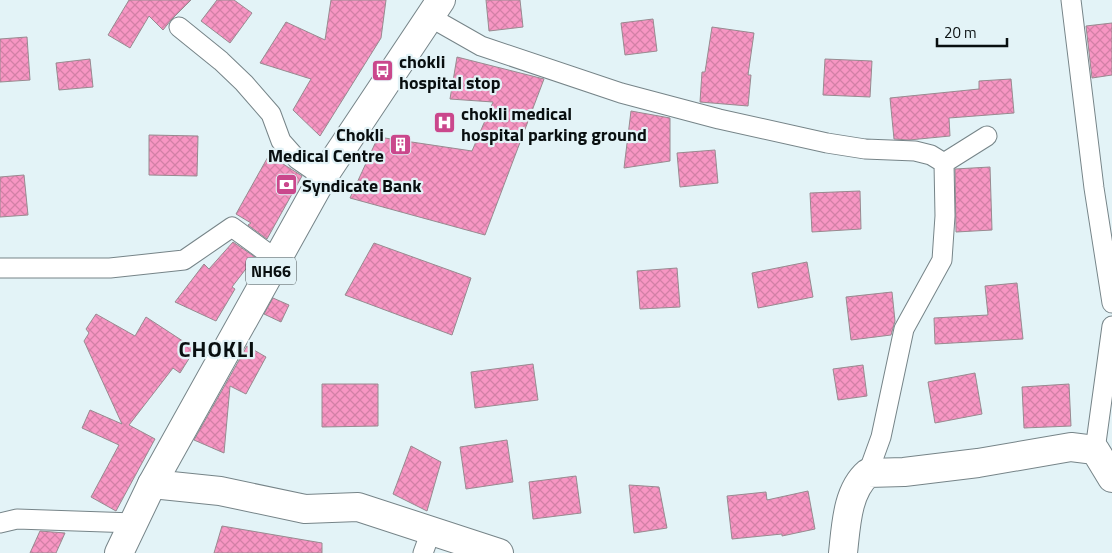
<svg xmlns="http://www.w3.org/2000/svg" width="1112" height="553" font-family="'Titillium Web',sans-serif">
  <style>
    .building { fill: url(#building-cross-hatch); stroke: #988a90 }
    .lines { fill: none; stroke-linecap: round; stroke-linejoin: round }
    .minor-casing { stroke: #768488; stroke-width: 21 }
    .secondary-casing { stroke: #768488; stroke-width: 30 }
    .primary-casing { stroke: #768488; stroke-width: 30 }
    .minor { stroke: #fff; stroke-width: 19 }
    .secondary { stroke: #fff; stroke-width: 28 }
    .primary { stroke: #fff; stroke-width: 28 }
    .labels { text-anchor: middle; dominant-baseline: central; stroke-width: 4.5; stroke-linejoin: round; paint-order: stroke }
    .shield { fill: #e3f3f7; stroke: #4a5355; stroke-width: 1 }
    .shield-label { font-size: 16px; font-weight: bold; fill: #090f10 }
    .poi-label { font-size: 18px; font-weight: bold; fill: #090f10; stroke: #e3f3f7; text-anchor: start }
    .district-label { font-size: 22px; font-weight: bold; letter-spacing: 1px; fill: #090f10; stroke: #e3f3f7 }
  </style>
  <defs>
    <pattern id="building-cross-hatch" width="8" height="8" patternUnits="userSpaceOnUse" patternTransform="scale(1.25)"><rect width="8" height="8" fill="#f796c3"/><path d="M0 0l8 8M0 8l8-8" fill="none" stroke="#d280a6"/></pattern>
  </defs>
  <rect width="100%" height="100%" fill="#e3f3f7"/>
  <!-- building -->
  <path class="building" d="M129,0H191L171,20L163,30L149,16L130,48L108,35Z
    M217,0H234L252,13L230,43L201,21Z
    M331,0H386L381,38L320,136L293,110L311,79L260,63L286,22L325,40Z
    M486,0H520L523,27L489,31Z
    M653,19L657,51L625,55L621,23Z
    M1112,23V75L1092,78L1086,26Z
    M712,27L754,33L748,75H751L748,106L700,102L702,72H705Z
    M27,37L30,80L0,82V39Z
    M457,57L544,79L485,235L350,198L378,137L472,151L493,102L450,99Z
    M90,59L93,87L59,90L56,63Z
    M825,59L872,61L870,97L823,95Z
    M1011,79L1014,113L949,118L950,136L909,140L894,139L890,98L979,89V81Z
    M631,111L670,118V161L624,168Z
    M149,135L198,136L197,176L149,175Z
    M715,150L718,183L680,187L677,153Z
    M269,155L302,176L267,239L248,225L251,223L236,214Z
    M990,167L992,230L956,232L955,169Z
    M24,175L28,215L0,217V177Z
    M860,191L861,229L812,232L810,193Z
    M233,242L255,257L232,287L235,289L216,321L175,302L204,264L209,269Z
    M374,243L471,278L452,335L345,295Z
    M807,262L813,297L758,308L752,273Z
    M677,268L680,307L640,309L637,271Z
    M1017,283L1023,339L935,344L934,318L988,315L985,286Z
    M892,292L895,321L891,335L851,340L846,297Z
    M273,298L289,305L281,322L264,314Z
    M96,314L135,336L146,317L195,349L180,373L173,368L129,425L155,439L116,511L91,497L119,445L82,428L90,410L122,424L84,341L89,333L86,329Z
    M247,346L266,357L246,394L230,386L224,453L194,440Z
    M533,364L538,400L475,408L471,372Z
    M863,365L867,396L838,400L833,369Z
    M975,373L982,414L935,423L928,382Z
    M322,384H378V426L322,427Z
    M1069,384L1071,426L1024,428L1022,387Z
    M507,440L513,482L466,489L460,447Z
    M411,446L441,462L427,511L393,494Z
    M576,476L581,513L533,519L529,482Z
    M629,485L659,487L667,528L634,533Z
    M808,491L815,529L782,536V534L732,539L727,496L766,492L767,500Z
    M222,526L322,543V553H214Z
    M40,531L65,533L56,553H30Z"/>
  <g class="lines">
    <defs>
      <path id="minor" d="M1071,0L1094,188L1112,303
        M430,17L481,46L621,93L719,119L827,143L865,149L915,151L931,155L944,163L945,216L942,260L904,329L881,437L868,473
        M179,27L221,61L244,83L271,114L281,141L297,159L323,177
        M944,163L987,136
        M0,268H110L184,260L232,227L277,260
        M1095,450L1112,326
        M0,523L17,519L134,523
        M423,553L431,531"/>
      <path id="secondary" d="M152,484L220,491L305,509L358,507L499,553
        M843,553C846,526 847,491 868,473L904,472L978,463L1071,447L1095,450L1112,478"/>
      <path id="primary" d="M119,553L152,484L323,177L441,0"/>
    </defs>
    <!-- minor casing -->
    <use href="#minor" class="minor-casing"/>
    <!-- secondary casing -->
    <use href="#secondary" class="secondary-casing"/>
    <!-- primary casing -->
    <use href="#primary" class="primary-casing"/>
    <!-- minor -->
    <use href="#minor" class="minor"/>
    <!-- secondary -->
    <use href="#secondary" class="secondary"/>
    <!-- primary -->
    <use href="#primary" class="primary"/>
  </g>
  <!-- icons -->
  <defs>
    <symbol id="bus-square" viewBox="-11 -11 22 22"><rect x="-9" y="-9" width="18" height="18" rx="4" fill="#ca478c" stroke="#e3f3f7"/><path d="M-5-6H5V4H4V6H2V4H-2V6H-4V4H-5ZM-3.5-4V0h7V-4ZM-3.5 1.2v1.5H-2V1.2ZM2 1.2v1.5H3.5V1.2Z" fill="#fff"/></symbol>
    <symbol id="hospital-square" viewBox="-11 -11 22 22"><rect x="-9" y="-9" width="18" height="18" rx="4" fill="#ca478c" stroke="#e3f3f7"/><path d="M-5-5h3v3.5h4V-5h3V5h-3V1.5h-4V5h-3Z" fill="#fff"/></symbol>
    <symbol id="building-square" viewBox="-11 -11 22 22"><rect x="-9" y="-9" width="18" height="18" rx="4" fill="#ca478c" stroke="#e3f3f7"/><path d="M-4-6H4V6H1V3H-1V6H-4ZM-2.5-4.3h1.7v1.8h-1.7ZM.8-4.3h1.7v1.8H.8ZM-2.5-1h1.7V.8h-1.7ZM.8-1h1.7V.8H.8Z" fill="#fff"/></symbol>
    <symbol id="bank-square" viewBox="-11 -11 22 22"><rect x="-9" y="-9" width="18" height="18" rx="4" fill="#ca478c" stroke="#e3f3f7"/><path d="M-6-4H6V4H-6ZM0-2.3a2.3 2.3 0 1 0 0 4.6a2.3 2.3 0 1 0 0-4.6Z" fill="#fff"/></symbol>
  </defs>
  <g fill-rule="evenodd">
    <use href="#bus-square" x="370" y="58" width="25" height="25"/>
    <use href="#hospital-square" x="432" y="110" width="25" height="25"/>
    <use href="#building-square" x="388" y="132" width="25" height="25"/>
    <use href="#bank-square" x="274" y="172" width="25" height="25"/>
  </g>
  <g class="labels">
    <!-- shield labels -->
    <rect class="shield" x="246" y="257.5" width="50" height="27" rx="4"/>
    <g class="shield-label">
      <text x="271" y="271">NH66</text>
    </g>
    <!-- poi labels -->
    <g class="poi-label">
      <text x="399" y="61">chokli<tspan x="399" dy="21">hospital stop</tspan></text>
      <text x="461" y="113">chokli medical<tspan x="461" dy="21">hospital parking ground</tspan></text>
      <text x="384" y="134" text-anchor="end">Chokli<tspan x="384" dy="21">Medical Centre</tspan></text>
      <text x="302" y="185">Syndicate Bank</text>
    </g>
    <!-- district labels -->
    <g class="district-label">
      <text x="217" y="349">CHOKLI</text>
    </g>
  </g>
  <!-- scale -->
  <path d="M937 38v8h70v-8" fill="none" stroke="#090f10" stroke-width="2.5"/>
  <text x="944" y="38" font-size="15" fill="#090f10" stroke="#e3f3f7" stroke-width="4" paint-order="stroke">20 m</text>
</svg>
